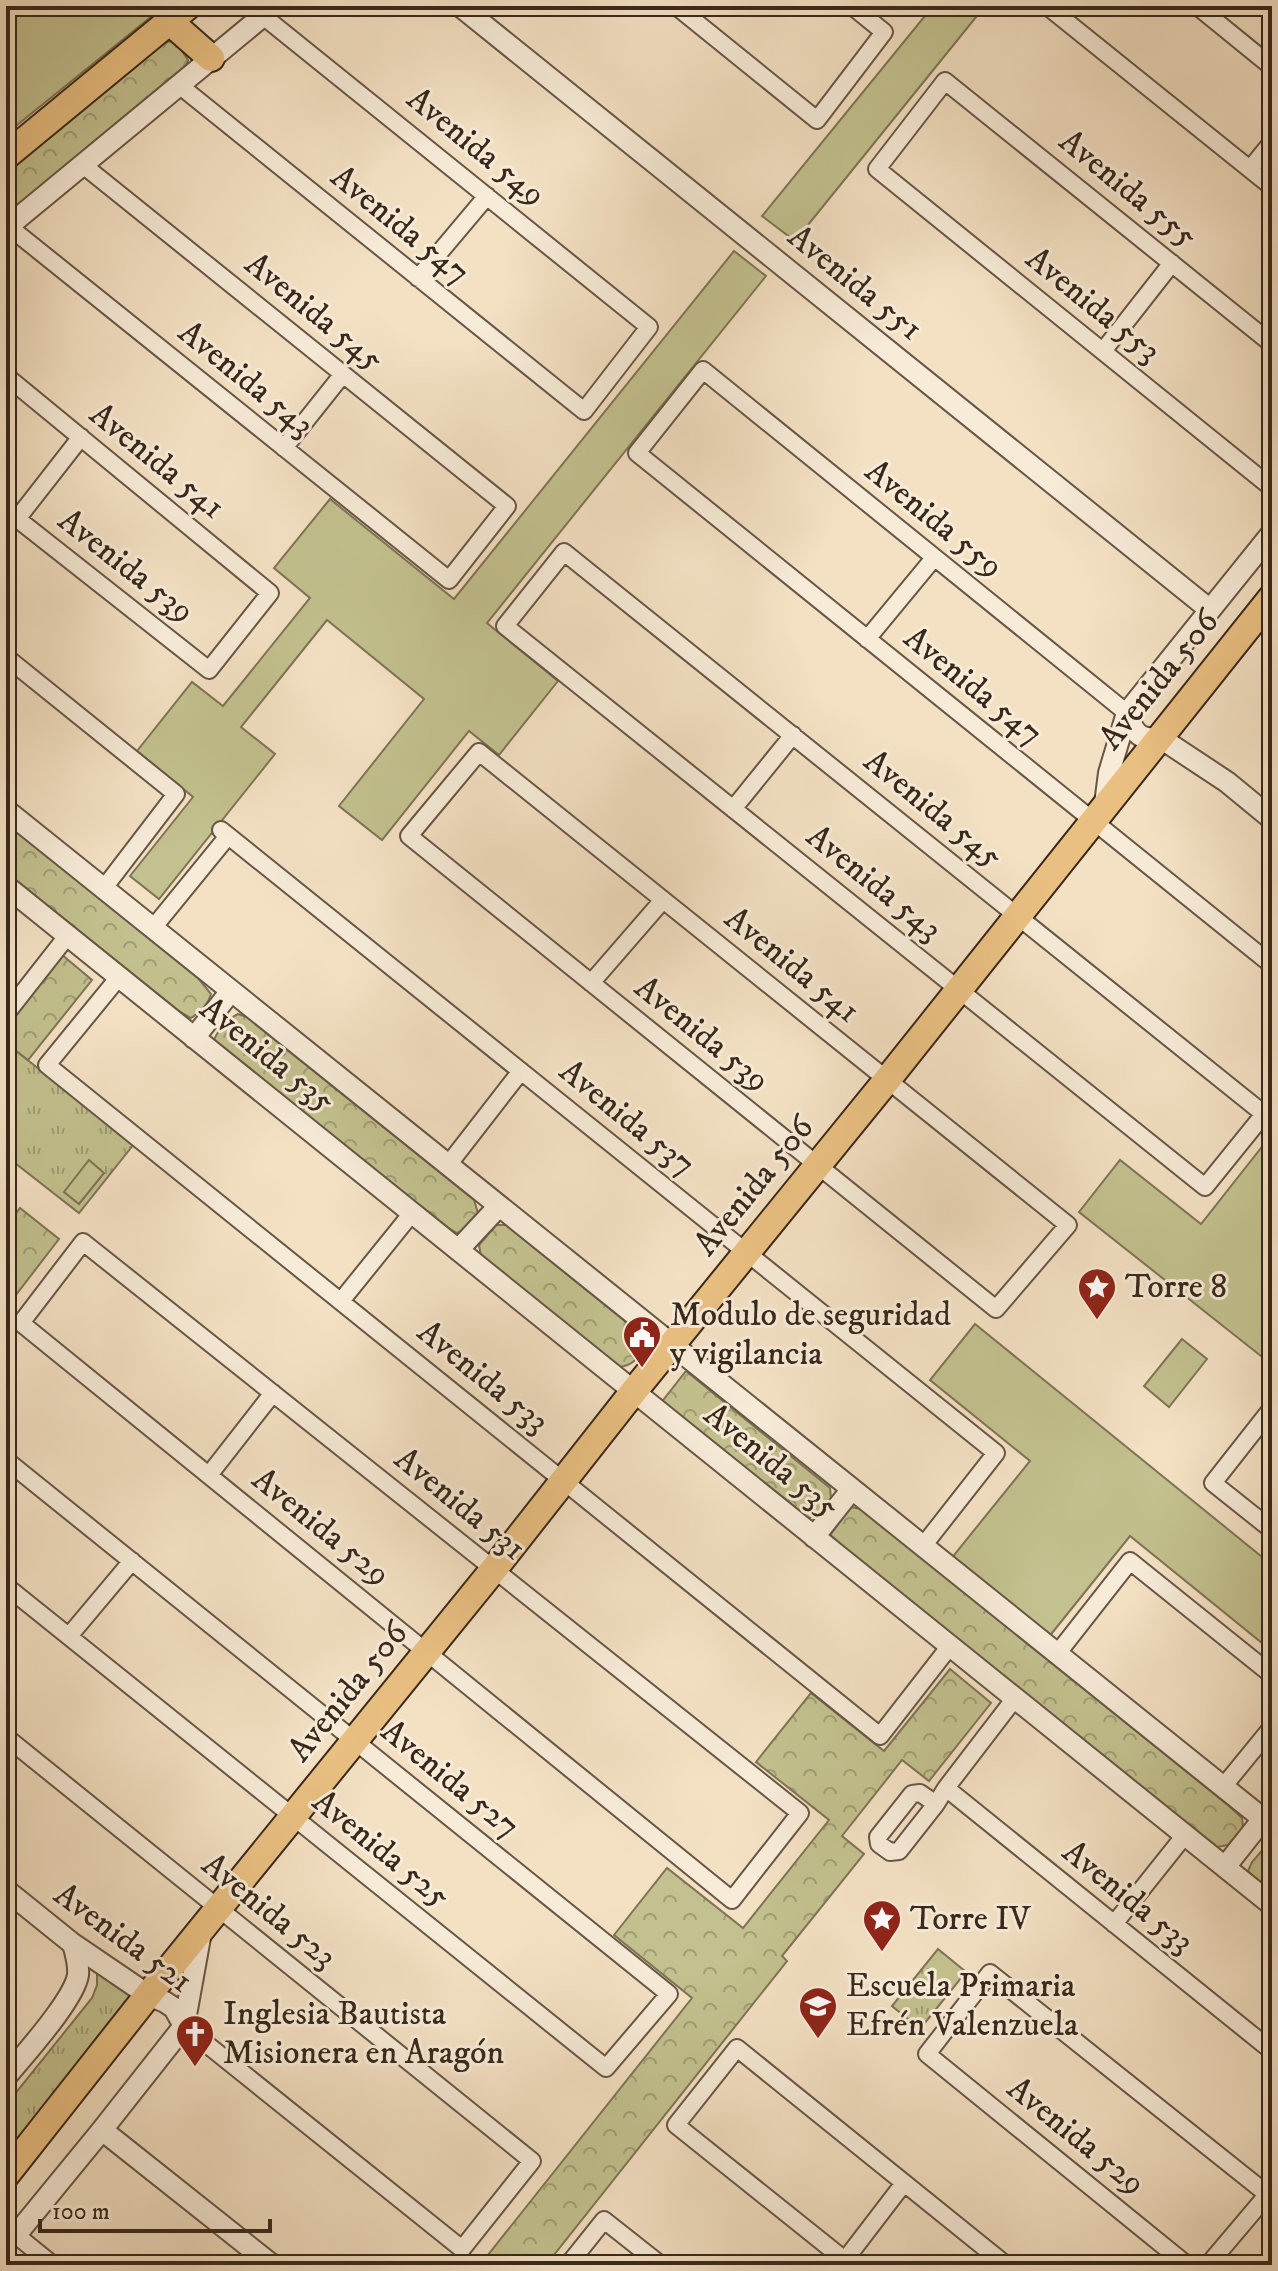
<svg xmlns="http://www.w3.org/2000/svg" width="1278" height="2271" font-family="'IM FELL DW Pica',serif">
  <style>
    .grass { fill: url(#grass-tufts); stroke: #7e7455; stroke-width: 2 }
    .forest { fill: url(#forest-crowns); stroke: #7e7455; stroke-width: 2 }
    .park { fill: #c3c18f; stroke: #7e7455; stroke-width: 2 }
    .lines { fill: none; stroke-linecap: round; stroke-linejoin: round }
    .minor-casing { stroke: #675645; stroke-width: 20 }
    .tertiary-casing { stroke: #675645; stroke-width: 24 }
    .primary-casing { stroke: #38281b; stroke-width: 30 }
    .minor { stroke: #f8ecd9; stroke-width: 16 }
    .tertiary { stroke: #f8ecd9; stroke-width: 20 }
    .primary { stroke: #eac082; stroke-width: 26 }
    .labels { text-anchor: middle; dominant-baseline: central; stroke-width: 6; stroke-linejoin: round; paint-order: stroke }
    .street-label { font-size: 34px; fill: #38281b; stroke: #f8ecd9 }
    .poi-label { font-size: 34px; fill: #38281b; stroke: #f8ecd9; text-anchor: start }
  </style>
  <defs>
    <pattern id="grass-tufts" width="24" height="20" patternUnits="userSpaceOnUse" patternTransform="scale(2)"><rect width="24" height="20" fill="#c3c18f"/><path d="M3 7l-1-3M5 7V3M7 7l1-3M15 17l-1-3M17 17v-4M19 17l1-3" fill="none" stroke="#9f9d74"/></pattern>
    <pattern id="forest-crowns" width="20" height="18" patternUnits="userSpaceOnUse" patternTransform="scale(2)"><rect width="20" height="18" fill="#c3c18f"/><path d="M2 6a3 3 0 1 1 6 0M12 15a3 3 0 1 1 6 0" fill="none" stroke="#9f9d74"/></pattern>
  </defs>
  <rect width="100%" height="100%" fill="#f4e1c4"/>
  <filter id="stains"><feTurbulence type="fractalNoise" baseFrequency=".0025" numOctaves="4"/><feColorMatrix values="0 0 0 0 .2 0 0 0 0 .09 0 0 0 0 .02 0 0 0 .5 -.17"/></filter>
  <radialGradient id="worn" r=".72"><stop offset=".6" stop-color="#630" stop-opacity="0"/><stop offset="1" stop-color="#630" stop-opacity=".3"/></radialGradient>
  <!-- grass -->
  <path class="grass" d="M6,1043L134,1144L79,1213L6,1156Z
    M938,1949L966,1972L920,2029L892,2006Z
    M97,1968L129,1993V2005L6,2156V2105L92,1998L97,1985Z"/>
  <!-- forest -->
  <path class="forest" d="M170,41L178,45L188,60L186,66L170,83L6,214V169L159,44Z
    M6,823L198,978L211,994C208,1005 201,1012 191,1018L179,1011L6,872Z
    M61,954L92,980L28,1060L6,1043V1026Z
    M238,1014L247,1017L474,1200L478,1213L464,1230L457,1233L450,1229L217,1045L214,1040C218,1030 228,1019 238,1014Z
    M20,1208L59,1239L12,1300L6,1295V1227Z
    M496,1225H506L626,1322L640,1338L643,1347C637,1360 632,1366 618,1367L481,1256L479,1245Z
    M686,1371L830,1488L831,1499L818,1515L808,1518L799,1514L660,1404Z
    M850,1507L862,1509L1229,1806L1242,1818L1243,1828L1228,1845L1217,1847L1209,1843L832,1543L831,1534Z
    M950,1669L991,1703L929,1781L902,1760L842,1836L864,1854L782,1956L787,1961L546,2265H480L692,1998L614,1935L667,1868L743,1928L829,1820L756,1762L811,1693L884,1751Z
    M1272,1845V1895L1253,1880L1248,1871L1252,1862L1266,1846Z"/>
  <!-- park -->
  <path class="park" d="M6,6H150L152,16L6,134Z
    M933,6H985L795,241L762,216Z
    M734,251L766,276L487,623L558,681L499,755L469,731L382,840L339,806L424,699L327,620L241,727L275,754L159,899L130,876L193,797L137,751L192,682L223,706L310,598L274,568L330,499L454,599Z
    M1272,1134V1363L1271,1364L1079,1212L1120,1160L1201,1224Z
    M89,1160L104,1173L79,1204L64,1192Z
    M975,1324L1272,1565V1631L1262,1643L1130,1536L1044,1643L946,1565L1030,1461L930,1380Z
    M1182,1339L1207,1359L1169,1407L1144,1386Z"/>
  <g class="lines">
    <defs>
      <path id="minor" d="M676,6L817,120L884,32L852,6
        M1047,6L1272,187
        M1197,6L1272,67
        M179,85L584,411L649,327L263,16
        M1250,169L1272,142
        M8,226L449,580L507,506L83,165
        M418,278L487,196
        M1272,344L945,81L877,169L1272,488
        M1103,351L1172,263
        M6,376L270,593L209,670L6,510
        M284,448L343,374
        M17,519L81,437
        M564,552L1264,1114L1205,1187L505,626Z
        M867,639L934,558
        M6,657L176,794L104,888
        M1127,713L703,370L637,453L1272,965
        M479,752L1068,1225L996,1309L409,836Z
        M733,809L793,735
        M221,830L996,1453L923,1546
        M153,928L228,836
        M119,977L47,1065L880,1736L950,1646
        M591,983L663,900
        M6,1014L68,935
        M448,1165L521,1071
        M83,1242L800,1813L732,1900L21,1323Z
        M341,1301L412,1213
        M1272,1408L1213,1483L1272,1530
        M6,1460L669,1994L606,2068L6,1586
        M209,1475L273,1393
        M69,1636L132,1561
        M1057,1654L1130,1561L1272,1675
        M6,1737L532,2161L462,2249L184,2026
        M1223,1787L1272,1727
        M946,1788L1272,2051
        M936,1804L899,1851L890,1852L879,1844L878,1837L912,1794L920,1793L936,1804L946,1788L1015,1698
        M1114,1924L1185,1835
        M16,2235L53,2265
        M845,2260L904,2183
        M568,2265L604,2220L661,2265
        M851,2265L676,2125L737,2048L1006,2265
        M1187,2265L927,2054L990,1973L1272,2198
        M1208,2265L1268,2194"/>
      <path id="tertiary" d="M460,6L1209,609
        M6,228L275,6
        M1127,713C1133,731 1139,742 1159,737L1227,782L1272,819
        M1105,804L1109,773L1127,713L1272,533
        M6,810L1272,1826
        M6,886L1272,1905
        M194,1038L231,991
        M458,1250L499,1206
        M814,1537L852,1489
        M1225,1867L1263,1819
        M6,1890L73,1944L148,1995L165,2002L174,2008L184,2026
        M6,2077C24,2055 74,2000 78,1975C79,1965 76,1954 73,1944
        M102,2130L272,2265
        M6,2238L16,2235L102,2130L184,2026L201,1932"/>
      <path id="primary" d="M169,21L211,58
        M6,156L188,6
        M6,2175L148,1995L494,1569L634,1391L887,1080L1272,597"/>
    </defs>
    <!-- minor casing -->
    <use href="#minor" class="minor-casing"/>
    <!-- tertiary casing -->
    <use href="#tertiary" class="tertiary-casing"/>
    <!-- primary casing -->
    <use href="#primary" class="primary-casing"/>
    <!-- minor -->
    <use href="#minor" class="minor"/>
    <!-- tertiary -->
    <use href="#tertiary" class="tertiary"/>
    <!-- primary -->
    <use href="#primary" class="primary"/>
  </g>
  <!-- icons -->
  <defs>
    <symbol id="sight-pin" viewBox="-11 -11 22 30"><path d="M0 17L-7.5 6A9.5 9.5 0 1 1 7.5 6Z" fill="#8f2418" stroke="#f8ecd9"/><path d="M0-6L1.8-2.2L6-1.7L2.9 1.2L3.7 5.4L0 3.3L-3.7 5.4L-2.9 1.2L-6-1.7L-1.8-2.2Z" fill="#fff"/></symbol>
    <symbol id="civic-pin" viewBox="-11 -11 22 30"><path d="M0 17L-7.5 6A9.5 9.5 0 1 1 7.5 6Z" fill="#8f2418" stroke="#f8ecd9"/><path d="M-.6-6.5H3V-4.5H.6V-3L4-1V1h2V6H-6V1h2V-1L-.6-3ZM-1.2 2.5V6h2.4V2.5Z" fill="#fff"/></symbol>
    <symbol id="school-pin" viewBox="-11 -11 22 30"><path d="M0 17L-7.5 6A9.5 9.5 0 1 1 7.5 6Z" fill="#8f2418" stroke="#f8ecd9"/><path d="M0-5L7-2L0 1L-7-2ZM-4 1L0 2.5L4 1V4Q0 6-4 4Z" fill="#fff"/></symbol>
    <symbol id="church-pin" viewBox="-11 -11 22 30"><path d="M0 17L-7.5 6A9.5 9.5 0 1 1 7.5 6Z" fill="#8f2418" stroke="#f8ecd9"/><path d="M-1.2-6h2.4v3.5h3.3v2.4h-3.3V6h-2.4V-.1h-3.3v-2.4h3.3Z" fill="#fff"/></symbol>
  </defs>
  <g fill-rule="evenodd">
    <use href="#sight-pin" x="1075" y="1265" width="44" height="60"/>
    <use href="#civic-pin" x="620" y="1313" width="44" height="60"/>
    <use href="#sight-pin" x="860" y="1897" width="44" height="60"/>
    <use href="#school-pin" x="796" y="1984" width="44" height="60"/>
    <use href="#church-pin" x="173" y="2012" width="44" height="60"/>
  </g>
  <g class="labels">
    <!-- street labels -->
    <g class="street-label">
      <text transform="translate(476 147) rotate(39)">Avenida 549</text>
      <text transform="translate(1128 189) rotate(39)">Avenida 555</text>
      <text transform="translate(400 225) rotate(39)">Avenida 547</text>
      <text transform="translate(855 283) rotate(39)">Avenida 551</text>
      <text transform="translate(1093 305) rotate(39)">Avenida 553</text>
      <text transform="translate(314 312) rotate(39)">Avenida 545</text>
      <text transform="translate(246 379) rotate(39)">Avenida 543</text>
      <text transform="translate(157 461) rotate(39)">Avenida 541</text>
      <text transform="translate(934 519) rotate(39)">Avenida 559</text>
      <text transform="translate(126 566) rotate(38)">Avenida 539</text>
      <text transform="translate(1159 680) rotate(-51)">Avenida 506</text>
      <text transform="translate(973 686) rotate(39)">Avenida 547</text>
      <text transform="translate(933 809) rotate(39)">Avenida 545</text>
      <text transform="translate(874 883) rotate(39)">Avenida 543</text>
      <text transform="translate(792 965) rotate(39)">Avenida 541</text>
      <text transform="translate(702 1034) rotate(39)">Avenida 539</text>
      <text transform="translate(267 1055) rotate(39)">Avenida 535</text>
      <text transform="translate(627 1118) rotate(39)">Avenida 537</text>
      <text transform="translate(754 1186) rotate(-51)">Avenida 506</text>
      <text transform="translate(483 1377) rotate(39)">Avenida 533</text>
      <text transform="translate(771 1461) rotate(39)">Avenida 535</text>
      <text transform="translate(460 1504) rotate(39)">Avenida 531</text>
      <text transform="translate(321 1527) rotate(39)">Avenida 529</text>
      <text transform="translate(348 1692) rotate(-51)">Avenida 506</text>
      <text transform="translate(450 1779) rotate(39)">Avenida 527</text>
      <text transform="translate(381 1849) rotate(39)">Avenida 525</text>
      <text transform="translate(1128 1897) rotate(39)">Avenida 533</text>
      <text transform="translate(269 1911) rotate(39)">Avenida 523</text>
      <text transform="translate(123 1938) rotate(36)">Avenida 521</text>
      <text transform="translate(1076 2136) rotate(39)">Avenida 529</text>
    </g>
    <!-- poi labels -->
    <g class="poi-label">
      <text x="1125" y="1287">Torre 8</text>
      <text x="670" y="1315">Modulo de seguridad<tspan x="670" dy="39">y vigilancia</tspan></text>
      <text x="910" y="1919">Torre IV</text>
      <text x="846" y="1986">Escuela Primaria<tspan x="846" dy="39">Efrén Valenzuela</tspan></text>
      <text x="223" y="2014">Inglesia Bautista<tspan x="223" dy="39">Misionera en Aragón</tspan></text>
    </g>
  </g>
  <!-- margin -->
  <rect width="1278" height="2271" fill="none" stroke="#f4e1c4" stroke-width="32"/>
  <rect x="8" y="8" width="1262" height="2255" fill="none" stroke="#38281b" stroke-width="4"/>
  <rect x="16" y="16" width="1246" height="2239" fill="none" stroke="#38281b" stroke-width="2"/>
  <!-- scale -->
  <path d="M40 2219v12h230v-12" fill="none" stroke="#38281b" stroke-width="4"/>
  <text x="52" y="2219" font-size="24" fill="#38281b" stroke="#f8ecd9" stroke-width="6" paint-order="stroke">100 m</text>
  <rect width="100%" height="100%" filter="url(#stains)"/>
  <rect width="100%" height="100%" fill="url(#worn)"/>
</svg>
